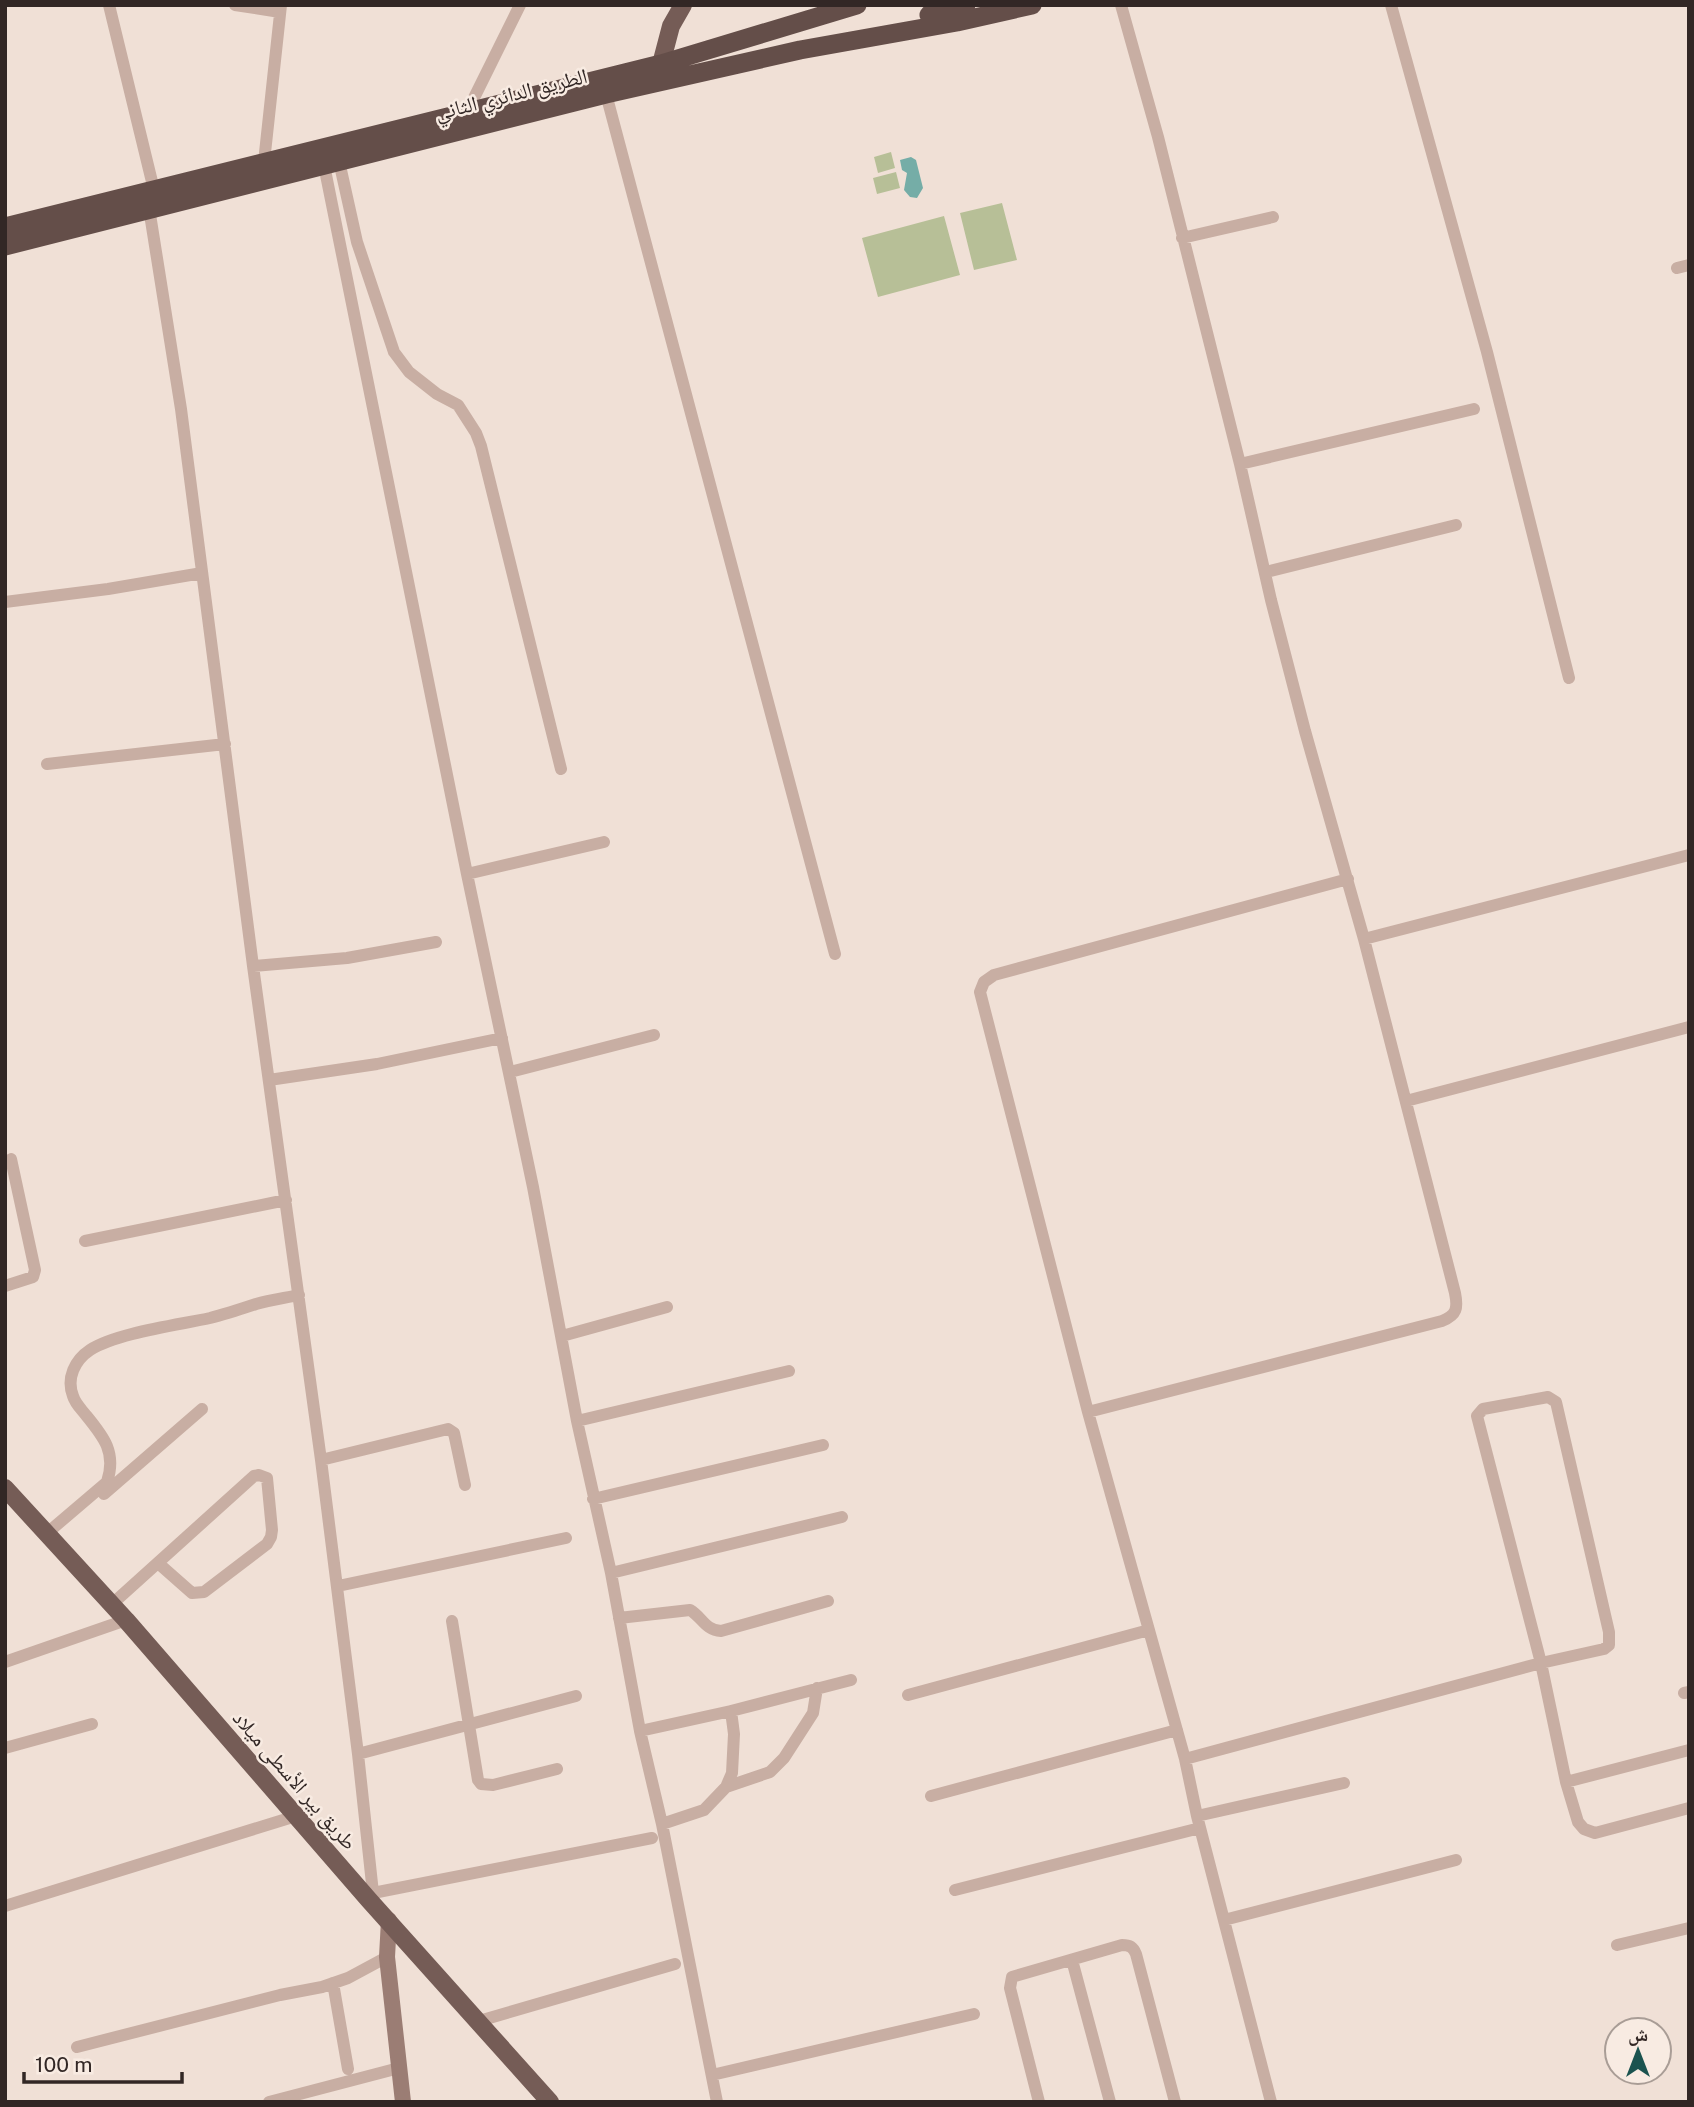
<svg xmlns="http://www.w3.org/2000/svg" width="1694" height="2107" font-family="'Public Sans','Noto Naskh Arabic',sans-serif">
  <style>
    .green { fill: #b7bf97 }
    .water { fill: #75ada7 }
    .lines { fill: none; stroke-linecap: round; stroke-linejoin: round }
    .minor { stroke: #c8aea3; stroke-width: 12 }
    .secondary { stroke: #9b7d74; stroke-width: 16 }
    .primary { stroke: #755c56; stroke-width: 18 }
    .trunk { stroke: #644e49; stroke-width: 19 }
    .labels { text-anchor: middle; dominant-baseline: central; stroke-width: 5; stroke-linejoin: round; paint-order: stroke }
    .street-label { font-size: 21px; fill: #322725; stroke: #f8ebe2 }
  </style>
  <rect width="100%" height="100%" fill="#f0e0d6"/>
  <!-- green -->
  <path class="green" d="M891,152L895,168L878,173L874,157Z
    M896,172L900,188L877,194L873,178Z
    M1002,203L1017,260L974,270L960,213Z
    M944,216L960,275L878,297L862,238Z"/>
  <!-- water -->
  <path class="water" d="M911,157L916,160L923,188L917,198L910,197L904,190L907,173L902,170L900,160Z"/>
  <g class="lines">
    <!-- minor -->
    <path class="minor" d="M109,5L154,190
      M235,5L280,12
      M1121,5L1158,137L1240,464L1271,600L1305,731L1364,939L1689,855
      M1391,5L1487,352L1569,678
      M606,94L835,954
      M467,112L520,5
      M339,161L357,242L394,352L409,372L437,394L458,405L476,433L481,446L561,769
      M264,162L281,5
      M324,165L467,874L533,1187L577,1421L611,1573L640,1731L662,1824L717,2102
      M149,208L181,409L253,966L321,1460L358,1754L373,1893L369,1900
      M1182,238L1273,217
      M1677,268L1689,265
      M1240,464L1474,409
      M1266,572L1456,525
      M5,602L108,589L202,573
      M47,764L225,744
      M467,874L604,842
      M253,966L347,958L436,942
      M510,1072L654,1035
      M269,1080L377,1064L502,1038
      M1406,1101L1689,1027
      M85,1241L286,1200
      M5,1286L33,1277L35,1270L11,1159
      M562,1336L667,1307
      M1088,1412L1442,1321C1457,1315 1458,1308 1455,1293L1364,939
      M577,1421L789,1371
      M321,1460L448,1429L454,1433L465,1485
      M104,1494L202,1409
      M593,1499L823,1445
      M46,1534L107,1482C117,1452 103,1436 85,1414C81,1409 75,1403 73,1396C66,1378 75,1360 90,1350C116,1333 178,1325 210,1318C226,1314 241,1309 256,1304C270,1300 285,1298 299,1295
      M611,1573L842,1517
      M338,1586L566,1538
      M111,1605L254,1476L259,1475L267,1478L272,1530L271,1537L267,1544L204,1592L192,1593L158,1563
      M619,1618L690,1610C702,1617 705,1630 721,1631L828,1601
      M452,1621L478,1780L481,1784L493,1785L557,1769
      M5,1662L126,1620
      M1684,1693L1689,1692
      M908,1695L1149,1630
      M640,1731L731,1711L851,1680
      M5,1748L92,1724
      M358,1754L576,1696
      M1185,1759L1541,1663L1604,1649L1609,1645V1632L1556,1402L1548,1397L1483,1409L1477,1416L1541,1663L1566,1782L1578,1822L1584,1829L1595,1833L1689,1808
      M1566,1782L1689,1750
      M726,1787L770,1772L784,1758L813,1713L817,1688
      M931,1796L1177,1730
      M1197,1816L1344,1783
      M662,1824L704,1810L726,1787L732,1773L734,1734L731,1711
      M955,1890L1200,1828
      M373,1893L652,1838
      M5,1906L296,1816
      M1224,1920L1456,1860
      M1617,1945L1689,1928
      M1072,1960L1110,2102
      M333,1983L348,2069
      M479,2021L675,1964
      M77,2047L280,1995L322,1987L348,1978L387,1957
      M712,2075L974,2014
      M269,2102L399,2068
      M1039,2102L1010,1988L1012,1977L1122,1945C1130,1945 1133,1947 1136,1954L1175,2102
      M1271,2102L1197,1816L1185,1759L1088,1412L980,992L984,982L994,975L1348,879"/>
    <!-- secondary -->
    <path class="secondary" d="M389,1920L387,1957L403,2102"/>
    <!-- primary -->
    <path class="primary" d="M661,64L671,26L683,5
      M5,1488L126,1620L369,1900L550,2102"/>
    <!-- trunk -->
    <path class="trunk" d="M929,15L966,5
      M5,227L661,64L857,5
      M5,246L606,94L800,50L957,22L1032,5"/>
  </g>
  <g class="labels">
    <!-- street labels -->
    <g class="street-label">
      <text transform="translate(511 94) rotate(-14)">الطريق الدائري الثاني</text>
      <text transform="translate(295 1780) rotate(49)">طريق بير الأسطى ميلاد</text>
    </g>
  </g>
  <!-- border -->
  <rect width="1694" height="2107" fill="none" stroke="#322725" stroke-width="14"/>
  <!-- north arrow -->
  <g transform="translate(1638 2051)"><circle r="33" fill="#f8ebe2" stroke="#a99d96" stroke-width="2"/>
  <path d="M0-5L12 26L0 18L-12 26Z" fill="#1b534f"/>
  <text y="-10" font-size="19" font-weight="bold" text-anchor="middle" fill="#322725">ش</text>
  </g>
  <!-- scale -->
  <path d="M24 2072v10h158v-10" fill="none" stroke="#322725" stroke-width="3.5"/>
  <text x="35" y="2072" font-size="21" fill="#322725" stroke="#f8ebe2" stroke-width="5" paint-order="stroke">100 m</text>
</svg>
